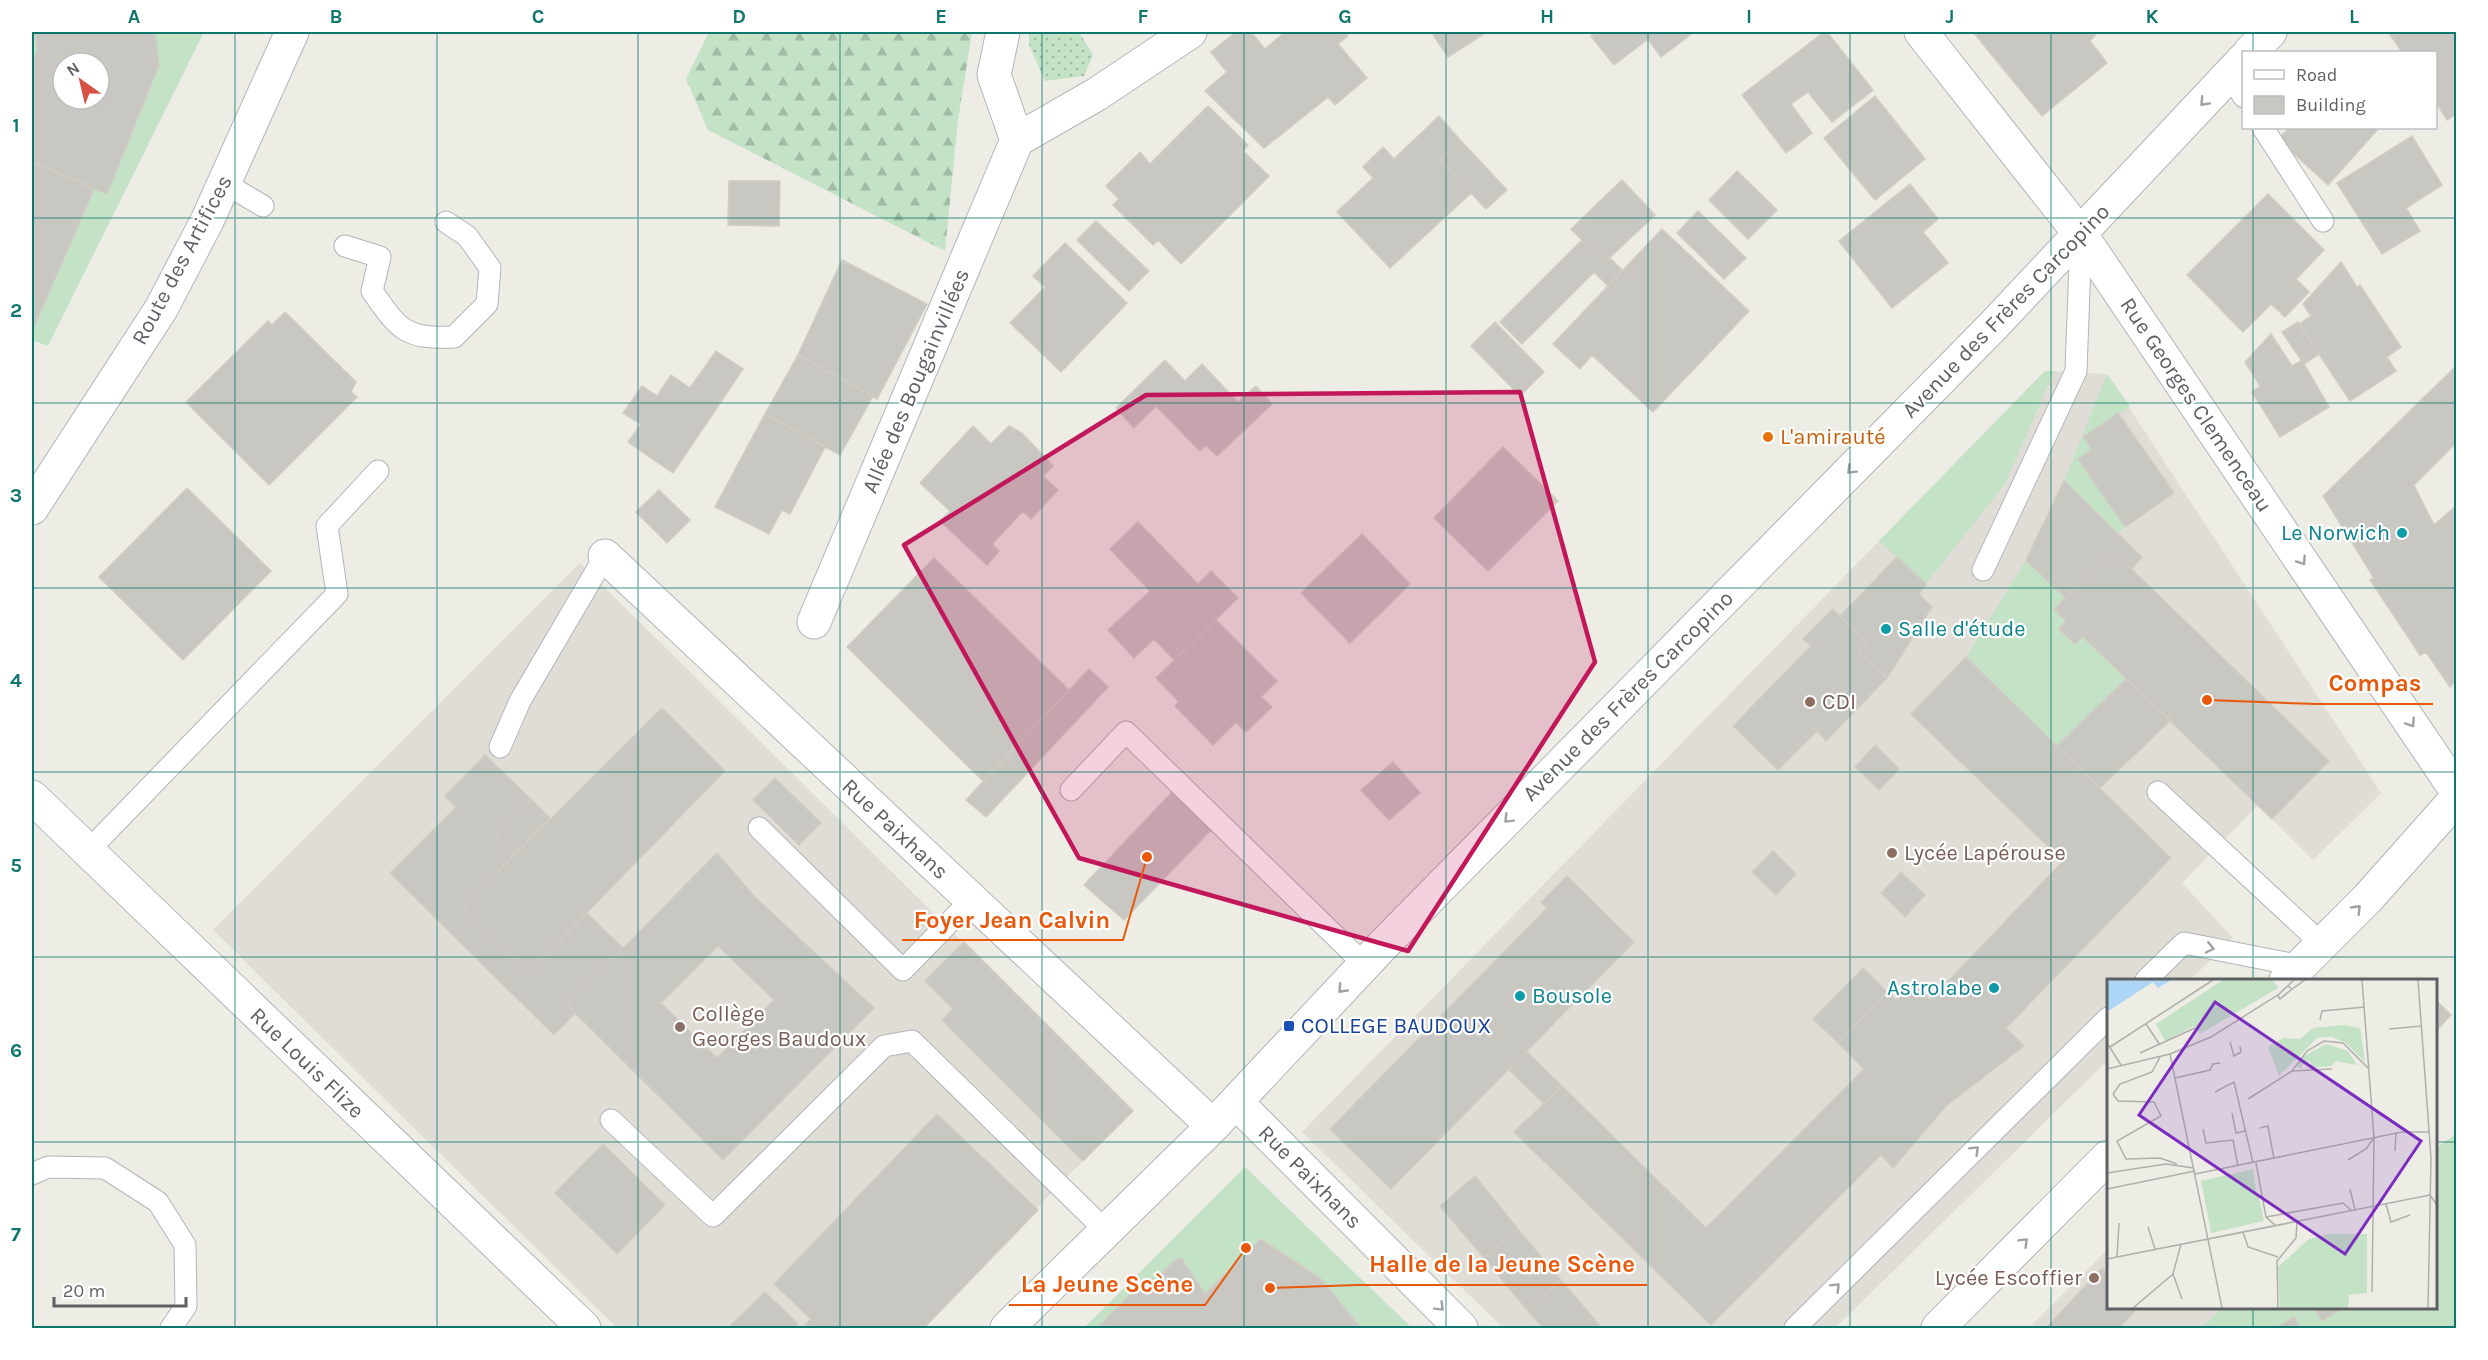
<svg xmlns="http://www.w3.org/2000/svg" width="2488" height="1360" font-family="Karla,sans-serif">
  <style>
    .education { fill: #e0ddd6 }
    .grass { fill: url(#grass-dots) }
    .forest { fill: url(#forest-firs) }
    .garden { fill: #c4e2c5; fill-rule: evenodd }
    .building { fill: #c9c7c2; stroke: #d1cdc4; stroke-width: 1.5; fill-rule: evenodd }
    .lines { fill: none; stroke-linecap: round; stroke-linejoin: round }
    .lane-casing { stroke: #b2b5b8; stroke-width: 23 }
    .street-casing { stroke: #b2b5b8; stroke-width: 35 }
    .secondary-casing { stroke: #b1b4b8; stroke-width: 35 }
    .lane { stroke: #fff; stroke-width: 21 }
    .street { stroke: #fff; stroke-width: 33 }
    .secondary { stroke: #fff; stroke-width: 33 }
    .oneway { stroke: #9ea0a2 }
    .marked { fill: #c2185b; fill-opacity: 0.2; stroke: #c2185b; stroke-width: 4.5; stroke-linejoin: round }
    .grid { fill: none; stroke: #0f766e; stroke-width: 1.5; stroke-opacity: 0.55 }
    .food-dot { fill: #e8710a; stroke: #fff; stroke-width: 2 }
    .culture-dot { fill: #0f9aa8; stroke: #fff; stroke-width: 2 }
    .education-dot { fill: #8d6e63; stroke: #fff; stroke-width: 2 }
    .transit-dot { fill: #1a4fb4; stroke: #fff; stroke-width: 2 }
    .labels { text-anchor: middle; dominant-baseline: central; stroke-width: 4.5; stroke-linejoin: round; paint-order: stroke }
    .street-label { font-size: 22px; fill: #5d6064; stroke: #fff }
    .food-label { font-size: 22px; fill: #c56008; stroke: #fff; text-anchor: start }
    .culture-label { font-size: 22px; fill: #0d838f; stroke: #fff; text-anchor: end }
    .education-label { font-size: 22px; fill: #785e54; stroke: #fff; text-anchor: start }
    .transit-label { font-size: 22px; fill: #164399; stroke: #fff; text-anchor: start }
    .inset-road { fill: none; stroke: #afb0ad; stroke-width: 1.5 }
    .view { fill: #7b2cbf; fill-opacity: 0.15; stroke: #7b2cbf; stroke-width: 3 }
    .inset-edge { fill: none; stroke: #5d6064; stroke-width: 3 }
    .leader { fill: none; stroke: #e8590c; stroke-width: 2 }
    .callout-dot { fill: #e8590c; stroke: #fff; stroke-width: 2 }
    .callout-label { font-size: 24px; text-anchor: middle; font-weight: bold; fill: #e8590c; stroke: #fff; stroke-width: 4.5; stroke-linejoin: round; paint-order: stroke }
    .neatline { fill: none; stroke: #0f766e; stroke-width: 2 }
    .grid-label { font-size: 20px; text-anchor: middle; font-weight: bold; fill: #0f766e }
  </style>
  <defs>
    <pattern id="grass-dots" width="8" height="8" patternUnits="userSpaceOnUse" patternTransform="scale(1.5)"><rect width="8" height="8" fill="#c4e2c5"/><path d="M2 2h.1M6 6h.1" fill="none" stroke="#a2bba4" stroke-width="1.8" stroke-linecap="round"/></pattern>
    <pattern id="forest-firs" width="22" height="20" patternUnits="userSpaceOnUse" patternTransform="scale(1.5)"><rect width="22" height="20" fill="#c4e2c5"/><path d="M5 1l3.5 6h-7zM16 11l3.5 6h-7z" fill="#a2bba4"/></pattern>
  </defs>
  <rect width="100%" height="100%" fill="#edece5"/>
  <!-- education -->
  <path class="education" d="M2045,371L2107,374L2381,793L2313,860L2258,805L2182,883L2233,938L2190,980H2108V1060L1835,1328H1503L1302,1132Z
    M580,563L1133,1111L1059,1185L924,1328H617L213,930Z
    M2108,1249V1308H2221L2201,1328H2029Z"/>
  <!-- grass -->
  <path class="grass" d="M1029,32H1079L1093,55L1084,76L1045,81L1029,45Z"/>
  <!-- forest -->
  <path class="forest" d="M709,32H972L958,120L945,251L708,130L686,79Z"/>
  <!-- garden -->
  <path class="garden" d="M32,32H204L48,346L32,340ZM63,63H99V99H63Z
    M2045,371H2054L2005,484L1926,584L1879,541Z
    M2107,374L2130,406L2084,437L2092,449L2125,527L2118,534L2064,481Z
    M2026,560L2065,598L2066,621L2059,629L2075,644L2083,637L2126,679L2057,746L1966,657Z
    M2456,1134V1328H2201L2221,1308H2436V1148Z
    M1245,1167L1412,1328H1084Z"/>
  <!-- building -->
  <path class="building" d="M35,32H155L159,65L107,194L32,161V63L37,50ZM63,63H99V99H63Z
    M1236,32H1251L1265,49L1285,32H1344L1348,36L1338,44L1367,78L1335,105L1328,97L1264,148L1205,91L1227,72L1211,52Z
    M1431,32H1487L1448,57Z
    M1596,32H1694L1661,57L1648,39L1614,65L1591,36Z
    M1824,32H1827L1873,90L1832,122L1808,92L1791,104L1812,133L1786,153L1742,95Z
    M1973,32H2098L2090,41L2107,63L2042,116Z
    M2388,32H2456V114L2447,120L2436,103V52H2402Z
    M1875,96L1925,159L1875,200L1824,138Z
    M1208,106L1248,145L1243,151L1269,176L1181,264L1158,240L1153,245L1113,205L1119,199L1106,186L1140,152L1150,164Z
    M1439,116L1461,141L1440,160L1471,193L1390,268L1337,212L1373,178L1363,167L1383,147L1394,159Z
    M2289,128H2379L2328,185L2278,139Z
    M2412,136L2442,185L2406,208L2420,231L2382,254L2337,183Z
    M1461,141L1507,190L1486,209L1440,160Z
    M32,162L94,189L32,332Z
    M1737,171L1777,210L1748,239L1709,200Z
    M1622,180L1655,215L1604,263L1571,229Z
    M729,181H780L779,226L728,225Z
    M1910,184L1938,219L1923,232L1948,263L1892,308L1839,241Z
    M2268,194L2324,250L2296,279L2309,292L2285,317L2271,304L2243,332L2187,275Z
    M1698,211L1746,258L1724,279L1677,233Z
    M1096,221L1149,271L1129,291L1077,240Z
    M1662,229L1749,311L1653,412L1592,355L1580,369L1553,344Z
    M1582,240L1604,263L1610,258L1622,270L1608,286L1594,272L1522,344L1500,322Z
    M1065,243L1127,303L1061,372L1010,323L1045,287L1033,276Z
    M842,260L927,304L877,399L798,355Z
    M2341,262L2357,287L2360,285L2401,347L2387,357L2396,371L2350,401L2299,324L2311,316L2303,304Z
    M285,312L356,382L351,392L357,397L269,485L186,402L268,321L272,325Z
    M1495,322L1544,372L1520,396L1471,346Z
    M2298,322L2319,354L2304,364L2282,332Z
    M2271,334L2292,366L2301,361L2304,364L2329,407L2280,437L2252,392L2260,386L2245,362Z
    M716,351L743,369L673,473L628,442L641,424L623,413L642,386L657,396L671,375L690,388Z
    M798,355L873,396L840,455L765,414Z
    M1165,360L1185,381L1202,364L1238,402L1256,386L1272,404L1217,456L1206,445L1200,451L1156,406L1134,428L1116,408Z
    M2456,366V443L2414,485L2434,525L2456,506V680L2450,687L2426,652L2420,655L2370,580L2374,578L2323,496Z
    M2118,413L2174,493L2125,527L2078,459L2092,449L2083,437Z
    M765,414L825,447L790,514L782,510L769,534L715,507Z
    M973,426L991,444L1009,426L1022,433L1053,466L1043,476L1058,490L1031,519L1023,511L992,544L999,551L987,565L940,521L950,511L920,483Z
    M1503,447L1558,501L1488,571L1434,518Z
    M2064,481L2142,557L2132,569L2112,550L2065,598L2026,560Z
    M187,488L271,571L183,660L99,577Z
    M659,490L690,520L667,543L636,512Z
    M1138,522L1198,584L1211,571L1238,598L1174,660L1154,639L1134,658L1108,630L1150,591L1110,549Z
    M1362,534L1410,584L1350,643L1301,593Z
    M2112,550L2329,761L2272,819L2083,637L2075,644L2059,629L2066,621L2054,609Z
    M1897,557L1926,584L1919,594L1932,607L1887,678L1859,651L1867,642L1840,616Z
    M934,558L1069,690L983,781L847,647Z
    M1833,609L1867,642L1859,651L1887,678L1826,741L1817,731L1778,770L1733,726L1811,646L1803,639Z
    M1216,620L1277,681L1261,697L1272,707L1246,732L1236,722L1213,745L1175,706L1179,702L1156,678Z
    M1966,657L2171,858L2006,1028L2024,1046L1946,1106L1893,1168L1881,1155L1711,1325L1514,1132L1562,1086L1706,1228L1864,1069L1838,1043L1887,992L1896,1000L1913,983L1930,1000L2063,861L1911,714Z
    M1089,669L1108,687L986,817L966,800Z
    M2126,679L2171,720L2100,788L2057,746Z
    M662,708L725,771L528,973L463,907Z
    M1875,745L1899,769L1879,790L1855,767Z
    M485,755L531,799L495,837L514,855L463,907L528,973L587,913L623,948L567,1005L575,1013L554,1035L390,873L456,807L445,796Z
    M1393,762L1420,793L1389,820L1361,790Z
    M775,778L821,823L799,845L753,800Z
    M1173,791L1212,829L1124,920L1084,885Z
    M531,799L550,818L514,855L495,837Z
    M1773,851L1796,874L1776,895L1752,872Z
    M717,853L754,896L874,1008L723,1160L567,1005ZM718,946L774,1000L717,1058L661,1003Z
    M1901,872L1925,895L1905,917L1881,893Z
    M1567,876L1634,942L1391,1189L1330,1129L1547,908L1541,902Z
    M964,942L1133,1111L1083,1161L942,1020L953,1009L925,981Z
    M1863,968L1887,992L1838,1043L1813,1019Z
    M2436,1000L2451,1015L2436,1031Z
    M1526,1051L1562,1086L1544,1104L1509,1070Z
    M937,1114L1038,1210L924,1328H802L811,1319L774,1284Z
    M603,1144L665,1205L617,1254L555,1193Z
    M1475,1176L1518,1229L1484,1258L1440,1206Z
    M1518,1229L1561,1280L1527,1310L1484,1258Z
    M1261,1239L1321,1279L1361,1328H1097L1148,1277L1153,1282L1174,1261L1181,1258L1205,1294Z
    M2102,1268L2108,1275V1308H2138L2119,1328H2046Z
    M1561,1280L1602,1328H1543L1527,1310Z
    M765,1292L798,1324L794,1328H728Z
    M2314,1308H2343L2322,1321Z
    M2294,1317L2301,1328H2276Z"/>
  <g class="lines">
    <defs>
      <path id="lane" d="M2229,75L2244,97
        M2263,128L2323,221
        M224,183L263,206
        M345,246L380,257L372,291C399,330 405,339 454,337L487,304L490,268L467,236L446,222
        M1983,570L2076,371L2081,235
        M500,747L520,701L605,556
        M1071,790L1126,732L1365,965
        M2158,792L2322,944
        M759,828L903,970L971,900
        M87,852L337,594L327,526L378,471
        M2146,980L2184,943L2301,966
        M611,1120L713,1216L884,1046L912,1041L1106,1231
        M32,1174L48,1167L105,1168L158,1202L185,1245L186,1306L171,1328
        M1795,1328L2108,1018"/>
      <path id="street" d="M1921,32L2081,235L2456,790
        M2250,52L2270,32
        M1017,140L1097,94L1190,32
        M605,556L1213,1126
        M814,622L1017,140L994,75L1003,32
        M2286,980L2368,898L2456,799
        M1236,1102L1461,1328
        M1007,1328L1213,1126L1383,945L1993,326L2244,59
        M1938,1328L2108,1157"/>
      <path id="secondary" d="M32,508L161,309L207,221L292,32
        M32,797L584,1328"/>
    </defs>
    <!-- lane casing -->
    <use href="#lane" class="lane-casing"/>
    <!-- street casing -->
    <use href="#street" class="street-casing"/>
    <!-- secondary casing -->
    <use href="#secondary" class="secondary-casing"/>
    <!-- lane -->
    <use href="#lane" class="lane"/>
    <!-- street -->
    <use href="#street" class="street"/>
    <!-- secondary -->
    <use href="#secondary" class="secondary"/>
  </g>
  <!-- one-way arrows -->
  <defs><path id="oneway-chevron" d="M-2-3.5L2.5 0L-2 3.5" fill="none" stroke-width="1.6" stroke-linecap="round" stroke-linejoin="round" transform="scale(1.5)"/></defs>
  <g class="oneway">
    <use href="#oneway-chevron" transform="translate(2204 102) rotate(133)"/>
    <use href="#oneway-chevron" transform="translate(1851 470) rotate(135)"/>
    <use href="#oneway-chevron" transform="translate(2302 561) rotate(56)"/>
    <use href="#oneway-chevron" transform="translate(2411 723) rotate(56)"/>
    <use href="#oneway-chevron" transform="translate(1508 819) rotate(135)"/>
    <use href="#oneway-chevron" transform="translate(2357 909) rotate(-46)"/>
    <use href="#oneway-chevron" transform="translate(2210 948) rotate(12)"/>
    <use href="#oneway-chevron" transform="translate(1342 989) rotate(133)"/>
    <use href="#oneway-chevron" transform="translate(1975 1150) rotate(-45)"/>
    <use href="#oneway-chevron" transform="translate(2024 1242) rotate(-45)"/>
    <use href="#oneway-chevron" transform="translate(1836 1287) rotate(-45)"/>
    <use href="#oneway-chevron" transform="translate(1440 1307) rotate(45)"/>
  </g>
  <!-- marked area -->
  <path class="marked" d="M1520,392L1595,662L1408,951L1079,858L904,545L1146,395Z"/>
  <!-- grid -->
  <path class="grid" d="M235,32V1328M437,32V1328M638,32V1328M840,32V1328M1042,32V1328M1244,32V1328M1446,32V1328M1648,32V1328M1850,32V1328M2051,32V1328M2253,32V52M2253,128V980M32,218H2456M32,403H2456M32,588H2456M32,772H2456M32,957H2456M32,1142H2108M2436,1142H2456M2253,1308V1328"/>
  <!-- markers -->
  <circle class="food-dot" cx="1768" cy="437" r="6"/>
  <g class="culture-dot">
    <circle cx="2402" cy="533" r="6"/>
    <circle cx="1886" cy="629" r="6"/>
    <circle cx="1994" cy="988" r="6"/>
    <circle cx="1520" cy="996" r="6"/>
  </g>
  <g class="education-dot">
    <circle cx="1810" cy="702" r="6"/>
    <circle cx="1892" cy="853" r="6"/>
    <circle cx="680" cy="1027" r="6"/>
    <circle cx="2094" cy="1278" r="6"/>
  </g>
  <rect class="transit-dot" x="1283" y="1020" width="12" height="12" rx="3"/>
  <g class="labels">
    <!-- street labels -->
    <g class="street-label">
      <text transform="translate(182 260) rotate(-62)">Route des Artifices</text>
      <text transform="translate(2006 311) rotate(-46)">Avenue des Frères Carcopino</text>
      <text transform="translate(916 381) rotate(-67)">Allée des Bougainvillées</text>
      <text transform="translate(2196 405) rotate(56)">Rue Georges Clemenceau</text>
      <text transform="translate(1628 696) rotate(-45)">Avenue des Frères Carcopino</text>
      <text transform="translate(895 829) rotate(43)">Rue Paixhans</text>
      <text transform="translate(307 1063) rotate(44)">Rue Louis Flize</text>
      <text transform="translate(1310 1177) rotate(45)">Rue Paixhans</text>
    </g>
    <!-- food labels -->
    <g class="food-label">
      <text x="1780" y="437">L'amirauté</text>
    </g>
    <!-- culture labels -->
    <g class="culture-label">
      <text x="2390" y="533">Le Norwich</text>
      <text x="1898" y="629" text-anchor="start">Salle d'étude</text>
      <text x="1982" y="988">Astrolabe</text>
      <text x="1532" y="996" text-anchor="start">Bousole</text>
    </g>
    <!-- education labels -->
    <g class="education-label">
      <text x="1822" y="702">CDI</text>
      <text x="1904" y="853">Lycée Lapérouse</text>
      <text x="692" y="1014">Collège<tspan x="692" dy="25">Georges Baudoux</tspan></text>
      <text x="2082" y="1278" text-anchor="end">Lycée Escoffier</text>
    </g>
    <!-- transit labels -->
    <g class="transit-label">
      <text x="1301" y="1026">COLLEGE BAUDOUX</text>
    </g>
  </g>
  <!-- overview -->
  <g transform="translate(2107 979)">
    <rect width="330" height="330" fill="#edece5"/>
    <path d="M240,48L253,49L258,83L239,64L225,58ZM219,65L241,72L250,86L229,82L225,87L205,89L203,82L196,84L194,90L190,88L194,79ZM151,214L157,242L104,254L103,248L121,245Z" fill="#c4e2c5"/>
    <path d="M237,46L253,49L240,48L238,56L210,59L172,97L161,68L176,59L193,60L206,49Z" fill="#c4e2c5"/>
    <path d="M116,1H166L171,9L93,55L87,47L58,62L49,45ZM146,190L153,239L103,248L94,202ZM222,255H260V314L242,316L241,329H173L171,288L202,260Z" fill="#c4e2c5"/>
    <path d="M0,1H64L51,9L46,3L0,33Z" fill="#add5f5"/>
    <path class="inset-road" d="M255,1L267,159L265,313M311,1L324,179L321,329M181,7L185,10L198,1M171,16L173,20L185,10M213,41L215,32L258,28M39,45L53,66M282,50L315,47M123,63L127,77L134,73L133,67M0,64L14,86M3,68L106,1M33,74L88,49M63,75L115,329M53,78L45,93L13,105L6,115L11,122L47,123L54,137L10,162L19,180L53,179L70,185M0,90L63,75L104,58L171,16L187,1M185,92L225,90M68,99L103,91L106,85L113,84M108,113L127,103L146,184M141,120L185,92L200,72L217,62L236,64L262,90M125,134L129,154L138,152M153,149L161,147L167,180M96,150L99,164L126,161L131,187M288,172L289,154M241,181L259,170L266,160M149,184L159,238L168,246M0,194L59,185L87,189M88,195L295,153H323M0,210L88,192M243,210L248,231M279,225L284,243L303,236M159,238L236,224L245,232M41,248L48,270M136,253L141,268L171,278M10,278L12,244M0,280L323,216L330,226M66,295L75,320M26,329L66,295L74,265M171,329L170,282L189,259L190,243"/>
    <path class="view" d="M108,23L314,162L238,275L32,136Z"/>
    <rect width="330" height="330" class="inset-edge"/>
  </g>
  <!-- callouts -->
  <path class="leader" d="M2207 700L2316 704H2433M1147 857L1123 940H902M1270 1288L1357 1285H1647M1246 1248L1205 1305H1009"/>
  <g class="callout-dot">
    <circle cx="2207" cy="700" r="6"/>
    <circle cx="1147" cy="857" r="6"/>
    <circle cx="1270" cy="1288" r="6"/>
    <circle cx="1246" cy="1248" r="6"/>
  </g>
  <g class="callout-label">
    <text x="2375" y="691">Compas</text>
    <text x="1012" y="928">Foyer Jean Calvin</text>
    <text x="1502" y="1272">Halle de la Jeune Scène</text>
    <text x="1107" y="1292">La Jeune Scène</text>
  </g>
  <!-- border -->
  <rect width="2488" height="1360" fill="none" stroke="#ffffff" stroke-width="66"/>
  <!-- legend -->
  <rect x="2242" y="51" width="195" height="78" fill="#ffffff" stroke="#bebfc1" stroke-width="1.5"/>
  <rect x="2254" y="70" width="30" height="9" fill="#ffffff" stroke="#bebfc1" stroke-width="1.5"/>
  <text x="2296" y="81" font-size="18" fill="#5d6064">Road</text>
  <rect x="2254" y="96" width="30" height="18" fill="#c9c7c2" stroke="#bebfc1" stroke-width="1.5"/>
  <text x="2296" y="111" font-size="18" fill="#5d6064">Building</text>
  <!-- north arrow -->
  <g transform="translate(81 81) rotate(326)"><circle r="28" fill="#ffffff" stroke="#bebfc1" stroke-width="1.5"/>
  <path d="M0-4.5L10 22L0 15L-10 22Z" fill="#d65043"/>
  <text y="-9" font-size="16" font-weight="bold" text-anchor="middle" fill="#5d6064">N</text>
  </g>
  <!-- scale -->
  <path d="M54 1297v9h132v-9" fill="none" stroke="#5d6064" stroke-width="3"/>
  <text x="63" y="1297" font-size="18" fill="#5d6064" stroke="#ffffff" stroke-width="4.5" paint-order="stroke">20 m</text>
  <rect x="33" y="33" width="2422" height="1294" class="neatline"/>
  <g class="grid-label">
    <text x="134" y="23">A</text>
    <text x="336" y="23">B</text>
    <text x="538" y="23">C</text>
    <text x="739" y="23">D</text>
    <text x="941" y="23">E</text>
    <text x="1143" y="23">F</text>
    <text x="1345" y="23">G</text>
    <text x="1547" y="23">H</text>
    <text x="1749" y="23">I</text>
    <text x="1950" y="23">J</text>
    <text x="2152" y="23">K</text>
    <text x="2354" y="23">L</text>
    <text x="16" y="132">1</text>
    <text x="16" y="317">2</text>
    <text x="16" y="502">3</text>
    <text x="16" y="687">4</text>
    <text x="16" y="872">5</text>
    <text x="16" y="1057">6</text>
    <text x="16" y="1241">7</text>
  </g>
</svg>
